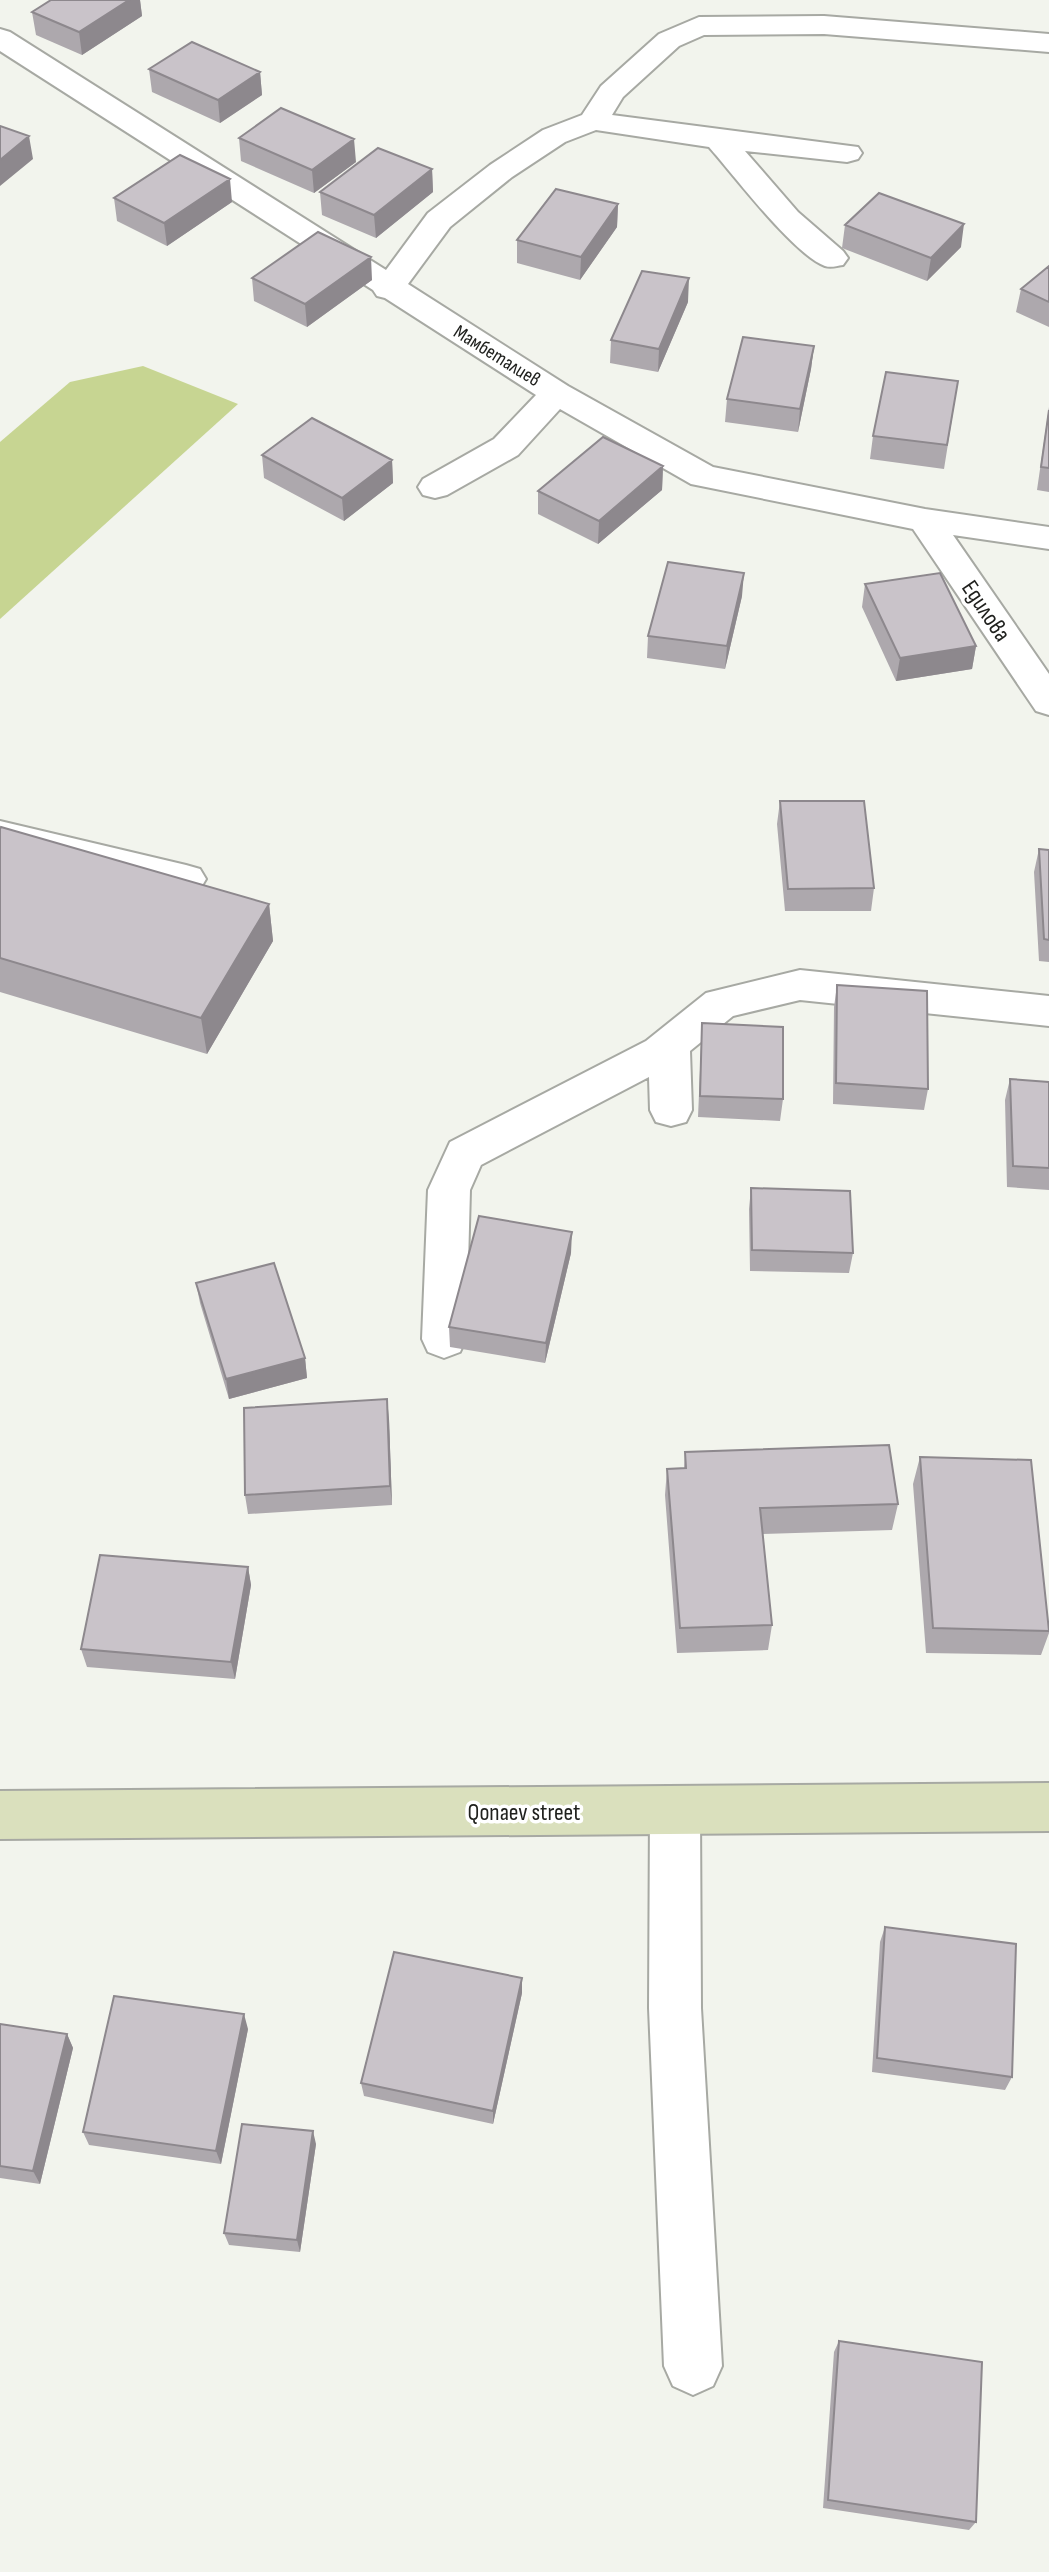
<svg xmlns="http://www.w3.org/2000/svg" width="1049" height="2572" font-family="'Sofia Sans Condensed',sans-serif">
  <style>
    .green { fill: #c7d592 }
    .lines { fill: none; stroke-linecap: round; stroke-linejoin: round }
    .minor-casing { stroke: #a7a9a3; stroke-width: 4 }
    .secondary-casing { stroke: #a7a9a3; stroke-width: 4 }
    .minor { fill: #fff; fill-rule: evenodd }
    .secondary { fill: #dae0bd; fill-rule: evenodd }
    .wall { fill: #ada8ad }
    .shaded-wall { fill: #8d888d }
    .building { fill: #c9c3c9; stroke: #8d888d; stroke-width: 2 }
    .labels { text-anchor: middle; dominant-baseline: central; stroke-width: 7; stroke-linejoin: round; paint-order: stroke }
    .far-street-label { font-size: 20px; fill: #20211e; stroke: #fff }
    .street-label { font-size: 24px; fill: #20211e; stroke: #fff }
  </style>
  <rect width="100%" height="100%" fill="#f2f4ed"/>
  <!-- green -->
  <path class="green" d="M143,366L238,404L0,619V442L70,382Z"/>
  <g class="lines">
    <defs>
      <path id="minor" d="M824,16L1049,34V52L824,34L704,35L679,46L623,97L612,115L858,147L862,153L858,159L847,162L745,151L798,212L843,251L848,258L843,265C836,266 831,268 825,266C794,255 733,174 709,147L596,130L565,142L512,177L450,227L408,284L568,386L713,467L925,509L1049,527V549L953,535L1049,674V715L1036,711L913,529L691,484L560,409L518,455L447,495L435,498L423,495L418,487L423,479L494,439L536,395L385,298L377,296L373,290L0,51V29L10,32L386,270L428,213L490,165L543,130L582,115L601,86L659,34L699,17Z
        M0,821L186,865L200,869L206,879L200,889L186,893L0,849Z
        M800,970L1049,996V1026L800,1000L733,1016L690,1051L692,1110L686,1122L671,1126L656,1122L650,1110L649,1077L481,1165L470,1190L466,1339L460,1352L444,1358L428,1352L422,1339L428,1190L450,1142L646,1041L706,993Z
        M675,1786L693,1793L700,1810L701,2008L722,2366L713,2386L693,2395L673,2386L664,2366L649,2008L650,1810L657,1793Z"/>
      <path id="secondary" d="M1049,1783V1831L0,1839V1791Z"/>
    </defs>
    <!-- minor casing -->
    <use href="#minor" class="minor-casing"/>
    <!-- secondary casing -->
    <use href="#secondary" class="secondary-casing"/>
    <!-- minor -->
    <use href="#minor" class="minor"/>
    <!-- secondary -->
    <use href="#secondary" class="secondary"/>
  </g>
  <!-- wall -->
  <path class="wall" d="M51,0H140L142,16L82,55L36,35L32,12Z
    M149,69L260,72L262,95L220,123L152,92Z
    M239,138L356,162L314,193L241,161Z
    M432,169L433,192L376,238L322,215L320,192Z
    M114,198L232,202L167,246L117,221Z
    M618,204L617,227L580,280L517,263V240Z
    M845,225L961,247L927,281L842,248Z
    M1049,266V327L1016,312L1021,289Z
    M252,278L372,280L307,327L254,301Z
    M688,302L658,372L610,363L611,340Z
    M814,346L811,369L798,432L725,422L727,399Z
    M958,381L944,469L870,459L873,436Z
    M1049,407V492L1037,490Z
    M262,455L392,460L393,483L344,521L264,478Z
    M663,466L662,490L598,544L538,514V491Z
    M865,584L976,646L972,669L896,681L862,607Z
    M742,596L725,669L647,658L648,636Z
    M780,801L874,888L871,911H785L777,824Z
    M0,829L269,904L273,941L207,1054L0,992Z
    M1039,849L1049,850V962L1039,961L1034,872Z
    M837,985L928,1089L924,1110L833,1104L834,1007Z
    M702,1023L783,1099L780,1121L698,1117Z
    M1010,1079L1049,1082V1190L1007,1187L1005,1100Z
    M751,1188L853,1253L849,1273L750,1271L749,1209Z
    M571,1253L545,1363L450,1347L449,1327Z
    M196,1283L305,1358L307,1378L229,1399L200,1303Z
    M389,1419L392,1505L248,1514L245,1495Z
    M685,1452L898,1504L892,1530L763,1534L772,1625L768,1650L677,1653L665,1495L667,1469L684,1468Z
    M920,1457L1049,1624V1633L1041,1655L926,1653L913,1484Z
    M248,1567L251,1585L235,1679L87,1667L81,1649Z
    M885,1927L1012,2077L1005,2090L872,2072L880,1942Z
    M522,1993L493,2124L364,2096L361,2083Z
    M0,2024L67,2034L73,2048L40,2184L0,2178Z
    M248,2029L221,2164L89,2145L83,2132Z
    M316,2144L300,2252L229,2245L224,2233Z
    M839,2341L976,2522L969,2530L823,2508L834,2352Z"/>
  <!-- shaded-wall -->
  <path class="shaded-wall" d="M129,0H140L142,16L82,55L79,32Z
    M260,72L262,95L220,123L218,100Z
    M29,136L33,159L0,186V160Z
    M354,139L356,162L314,193L312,170Z
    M432,169L433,192L376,238L374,215Z
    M230,179L232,202L167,246L164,223Z
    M618,204L617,227L580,280L581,257Z
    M964,224L961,247L927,281L931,258Z
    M371,257L372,280L307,327L305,304Z
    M689,278L688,302L658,372L659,349Z
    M814,346L811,369L798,432L800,409Z
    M392,460L393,483L344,521L342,498Z
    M663,466L662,490L598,544L599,521Z
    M744,573L742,596L725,669L727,646Z
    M976,646L972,669L896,681L900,658Z
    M269,904L273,941L207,1054L201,1018Z
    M572,1232L571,1253L545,1363L546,1343Z
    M305,1358L307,1378L229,1399L226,1379Z
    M387,1399L389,1419L392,1505L390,1486Z
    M248,1567L251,1585L235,1679L231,1662Z
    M522,1978V1993L493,2124V2111Z
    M244,2014L248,2029L221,2164L216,2151Z
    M67,2034L73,2048L40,2184L33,2171Z
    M313,2131L316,2144L300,2252L297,2240Z"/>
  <!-- building -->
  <path class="building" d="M51,0H129L79,32L32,12Z
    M192,42L260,72L218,100L149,69Z
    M281,108L354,139L312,170L239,138Z
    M0,126L29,136L0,160Z
    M378,148L432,169L374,215L320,192Z
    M180,155L230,179L164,223L114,198Z
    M556,189L618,204L581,257L517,240Z
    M879,193L964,224L931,258L845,225Z
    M318,232L371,257L305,304L252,278Z
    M1049,266V302L1021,289Z
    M642,271L689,278L659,349L611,340Z
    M743,337L814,346L800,409L727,399Z
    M886,372L958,381L947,445L873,436Z
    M1049,410V468L1041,467Z
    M312,418L392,460L342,498L262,455Z
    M603,437L663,466L599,521L538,491Z
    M668,562L744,573L727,646L648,636Z
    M940,573L976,646L900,658L865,584Z
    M780,801H864L874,888L788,889Z
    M1,827L269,904L201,1018L0,958V829Z
    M1039,849L1049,850V940L1044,939Z
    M837,985L927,991L928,1089L836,1083Z
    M702,1023L783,1027V1099L700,1096Z
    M1010,1079L1049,1082V1168L1013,1166Z
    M751,1188L850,1191L853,1253L752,1250Z
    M479,1216L572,1232L546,1343L449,1327Z
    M274,1263L305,1358L226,1379L196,1283Z
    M387,1399L390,1486L245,1495L244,1408Z
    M889,1445L898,1504L760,1508L772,1625L680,1628L667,1469L686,1468L685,1452Z
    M920,1457L1031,1460L1049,1631L933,1628Z
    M100,1555L248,1567L231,1662L81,1649Z
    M885,1927L1016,1944L1012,2077L877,2058Z
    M394,1952L522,1978L493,2111L361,2083Z
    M114,1996L244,2014L216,2151L83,2132Z
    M0,2024L67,2034L33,2171L0,2166Z
    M242,2124L313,2131L297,2240L224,2233Z
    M839,2341L982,2362L976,2522L828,2500Z"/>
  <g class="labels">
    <!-- far-street labels -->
    <g class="far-street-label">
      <text transform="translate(497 356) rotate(32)">Мамбеталиев</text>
    </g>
    <!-- street labels -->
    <g class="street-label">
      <text transform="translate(986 611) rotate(56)">Едилова</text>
      <text x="524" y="1812">Qonaev street</text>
    </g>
  </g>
</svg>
